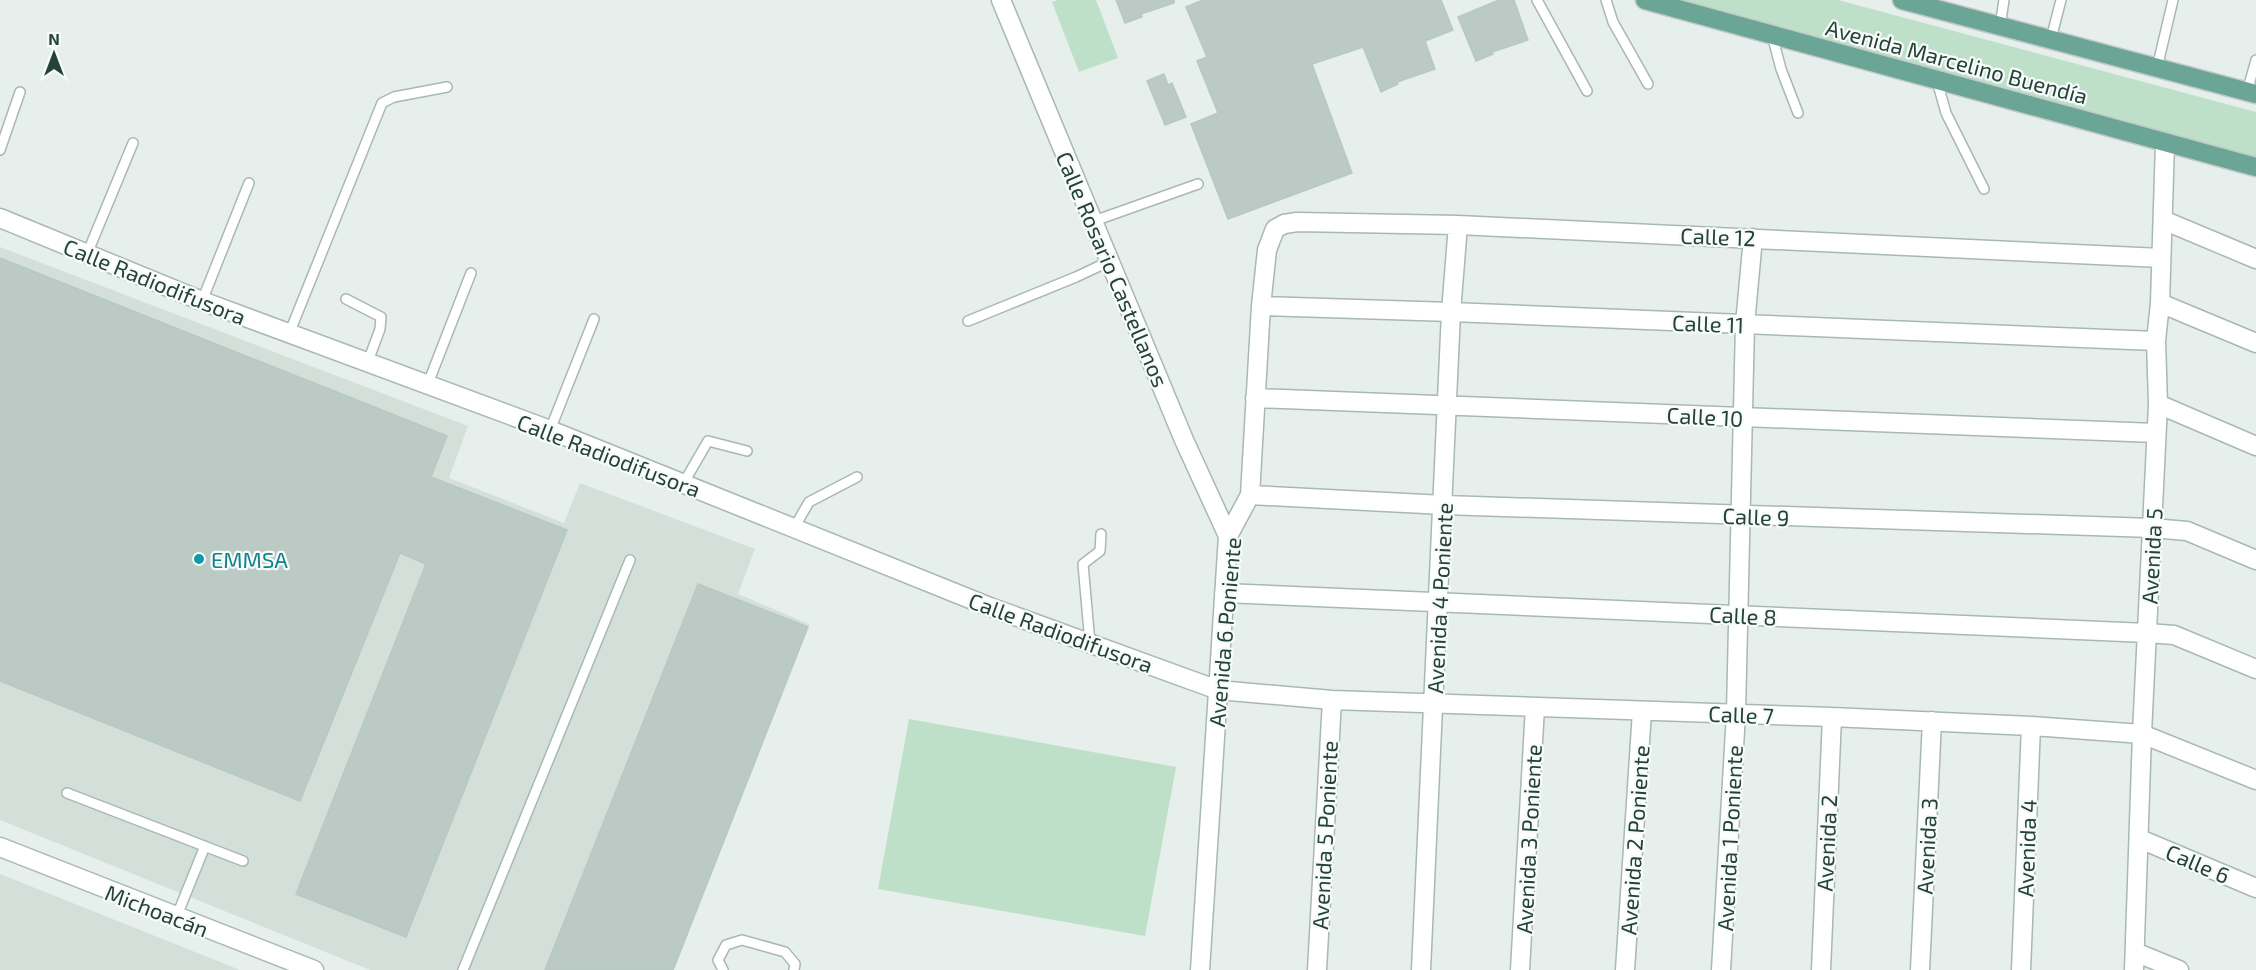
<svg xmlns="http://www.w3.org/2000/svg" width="2256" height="970" font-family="'Exo 2',sans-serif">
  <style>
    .built { fill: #d4dfda }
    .green { fill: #bfe0c8 }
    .building { fill: #bbcac4; stroke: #b8c9c2; stroke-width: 1.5 }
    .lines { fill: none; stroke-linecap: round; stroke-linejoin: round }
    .service-casing { stroke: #a8b8b2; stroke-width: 12 }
    .minor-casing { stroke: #a8b8b2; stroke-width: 21 }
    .primary-casing { stroke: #c2cac8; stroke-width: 21 }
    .service { stroke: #fff; stroke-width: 9 }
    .minor { stroke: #fff; stroke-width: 18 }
    .primary { stroke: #6aa596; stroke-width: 18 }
    .culture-dot { fill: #0f9aa8; stroke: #f7fbf9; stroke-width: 2 }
    .labels { text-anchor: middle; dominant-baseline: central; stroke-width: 4.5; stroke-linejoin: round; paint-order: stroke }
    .street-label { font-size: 22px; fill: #24423a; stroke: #f7fbf9 }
    .culture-label { font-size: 22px; fill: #0d838f; stroke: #f7fbf9; text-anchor: start }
  </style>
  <rect width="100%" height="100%" fill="#e6efeb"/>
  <!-- built -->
  <path class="built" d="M0,247L468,426L449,478L564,523L580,483L755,549L738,594L809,624L674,970H370L0,820Z
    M0,874L240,970H0Z"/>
  <!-- green -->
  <path class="green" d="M1058,0H1096L1118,58L1079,72L1052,2Z
    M1669,0H1838L2256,112V161Z
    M909,719L1176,767L1145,936L878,889Z"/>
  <!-- building -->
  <path class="building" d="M1116,0H1174V3L1141,14L1142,17L1125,23Z
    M1203,0H1441L1453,30L1425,41L1435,69L1397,82L1398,84L1381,92L1363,47L1312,64L1352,173L1228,219L1191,124L1218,113L1197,61L1207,57L1186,7Z
    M1499,0H1514L1528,40L1492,52L1493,54L1476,61L1458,17Z
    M1164,74L1168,85L1172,83L1186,117L1165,125L1147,81Z
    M0,258L447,436L431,477L567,530L406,937L296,894L426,564L400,553L300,801L0,681Z
    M698,584L808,627L673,970H545Z"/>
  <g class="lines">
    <defs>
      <path id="service" d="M1537,0L1587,91
        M1606,0L1613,22L1648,84
        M2000,26L2004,0
        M1772,35L1781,69L1798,113
        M2051,39L2061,0
        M2157,68L2173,0
        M1937,81L1946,113L1984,189
        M2247,92L2256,60
        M0,150L20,92
        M1094,221L1198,184
        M87,254L133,143
        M346,299L381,317L380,329L367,364
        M202,301L249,183
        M968,321L1076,277L1110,261
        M289,334L382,103L394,97L447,87
        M427,386L471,273
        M550,430L594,319
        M683,484L708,441L747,451
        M794,528L809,502L857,477
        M1090,643L1083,564L1100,551L1101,534
        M67,793L243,861
        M176,918L205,846
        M463,970L630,560
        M723,970L718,960L726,945L742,940L785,952L795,964L794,970"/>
      <path id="minor" d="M1001,0L1184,440L1228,536
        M0,218L202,301L550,430L990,607L1218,690L1332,700L1832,717L2031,726L2142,734L2256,780
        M2163,220L2256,259
        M2160,303L2256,343
        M1261,306L1451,312L2156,341
        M1255,398L2156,433
        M2158,404L2256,446
        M1250,495L1444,505L2152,528L2187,531L2256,560
        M1224,593L2147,633L2174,635L2256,669
        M2140,839L2256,888
        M0,847L314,970
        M2135,952L2179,970
        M1200,970L1228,536L1250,495L1261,306L1267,250L1275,229L1284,224L1297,222L1458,225L2161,258
        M1317,970L1332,700
        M1421,970L1451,312L1458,225
        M1520,970L1535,707
        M1625,970L1642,711
        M1721,970L1736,713L1745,324L1753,238
        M1821,970L1832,717
        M1920,970L1932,721
        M2021,970L2031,726
        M2134,970L2142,734L2158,404L2156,341L2160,303L2165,143"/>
      <path id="primary" d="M1645,0L2256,167
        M1902,0L2256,94"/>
    </defs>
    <!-- service casing -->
    <use href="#service" class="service-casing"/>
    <!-- minor casing -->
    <use href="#minor" class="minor-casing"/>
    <!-- primary casing -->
    <use href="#primary" class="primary-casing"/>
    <!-- service -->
    <use href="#service" class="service"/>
    <!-- minor -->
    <use href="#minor" class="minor"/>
    <!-- primary -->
    <use href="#primary" class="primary"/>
  </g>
  <!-- markers -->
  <circle class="culture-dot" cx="199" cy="559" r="6"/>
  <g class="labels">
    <!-- street labels -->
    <g class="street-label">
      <text transform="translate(1957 61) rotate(15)">Avenida Marcelino Buendía</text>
      <text transform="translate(1718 236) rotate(2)">Calle 12</text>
      <text transform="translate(1113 269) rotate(67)">Calle Rosario Castellanos</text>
      <text transform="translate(155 281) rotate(22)">Calle Radiodifusora</text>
      <text transform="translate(1708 323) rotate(2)">Calle 11</text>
      <text transform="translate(1705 416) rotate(3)">Calle 10</text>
      <text transform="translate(609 455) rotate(21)">Calle Radiodifusora</text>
      <text transform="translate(1756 516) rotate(2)">Calle 9</text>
      <text transform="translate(2151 556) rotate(-87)">Avenida 5</text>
      <text transform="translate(1439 598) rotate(-87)">Avenida 4 Poniente</text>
      <text transform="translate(1743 615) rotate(3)">Calle 8</text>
      <text transform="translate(1061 632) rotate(20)">Calle Radiodifusora</text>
      <text transform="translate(1224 632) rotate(-85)">Avenida 6 Poniente</text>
      <text transform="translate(1741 714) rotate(2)">Calle 7</text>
      <text transform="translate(1324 835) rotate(-87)">Avenida 5 Poniente</text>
      <text transform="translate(1729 838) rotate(-87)">Avenida 1 Poniente</text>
      <text transform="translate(1528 839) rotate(-87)">Avenida 3 Poniente</text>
      <text transform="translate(1634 840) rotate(-86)">Avenida 2 Poniente</text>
      <text transform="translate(1826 843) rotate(-87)">Avenida 2</text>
      <text transform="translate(1926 846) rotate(-87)">Avenida 3</text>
      <text transform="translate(2026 848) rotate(-88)">Avenida 4</text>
      <text transform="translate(2198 863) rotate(23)">Calle 6</text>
      <text transform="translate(157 910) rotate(21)">Michoacán</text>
    </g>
    <!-- culture labels -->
    <g class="culture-label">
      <text x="211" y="559">EMMSA</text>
    </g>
  </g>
  <!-- north arrow -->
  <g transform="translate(54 54)" stroke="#f7fbf9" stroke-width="4.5" paint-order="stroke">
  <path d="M0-4.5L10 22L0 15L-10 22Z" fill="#24423a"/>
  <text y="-9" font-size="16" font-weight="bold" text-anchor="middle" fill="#24423a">N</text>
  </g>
</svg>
